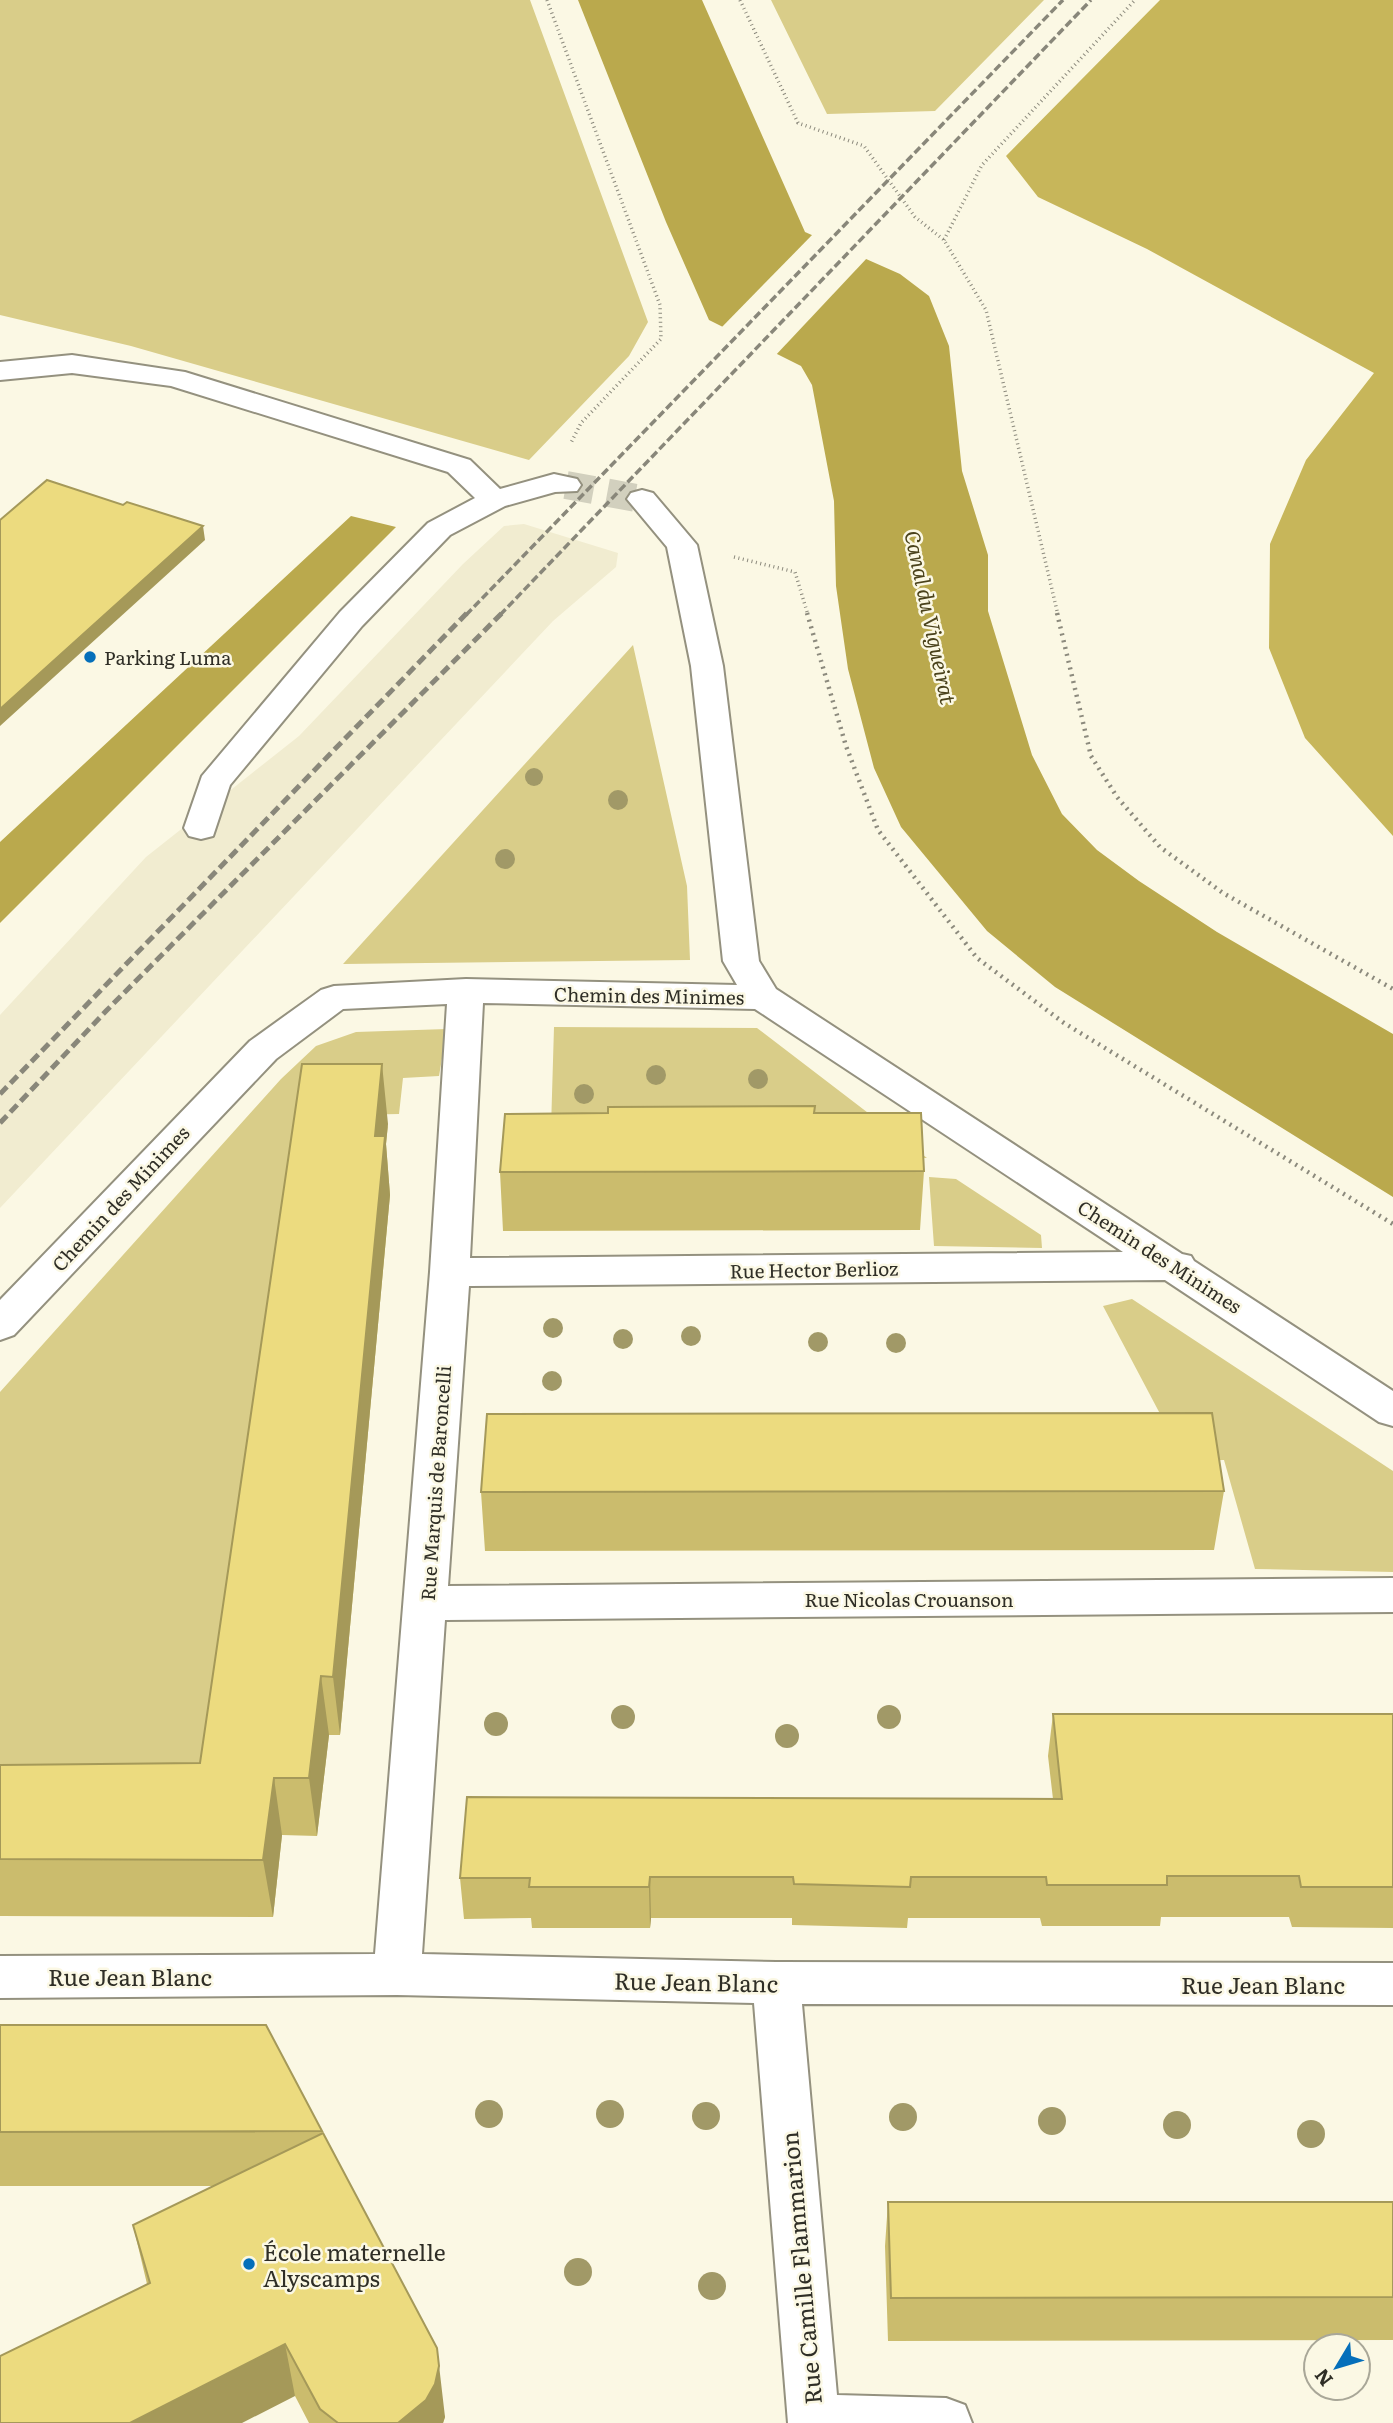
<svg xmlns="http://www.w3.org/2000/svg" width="1393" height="2423" font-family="Literata,serif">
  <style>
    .built { fill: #f1ecd0 }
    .green { fill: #d9cd89 }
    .forest { fill: #c7b65a }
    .water { fill: #baa94d }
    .pier { fill: #fbf8e4 }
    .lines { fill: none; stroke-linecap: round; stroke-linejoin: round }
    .minor-tunnel { stroke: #d2d0be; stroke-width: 28; stroke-dasharray: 28 14; stroke-linecap: butt }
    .minor-casing { stroke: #94917f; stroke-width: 4 }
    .path-far1 { stroke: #8c8a7d; stroke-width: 3.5; stroke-dasharray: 1 3.5; stroke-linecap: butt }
    .path { stroke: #8c8a7d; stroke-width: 4.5; stroke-dasharray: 2 5; stroke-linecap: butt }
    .minor { fill: #fff; fill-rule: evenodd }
    .rail-far1 { stroke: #89877a; stroke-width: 3.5; stroke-dasharray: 8 3.5; stroke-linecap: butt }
    .rail { stroke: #89877a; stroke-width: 5; stroke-dasharray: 10 5; stroke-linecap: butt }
    .tree { fill: #a19967 }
    .wall { fill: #cbbc6d }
    .shaded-wall { fill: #a59959 }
    .building { fill: #ecdb7f; stroke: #a59959; stroke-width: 2 }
    .poi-dot { fill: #056fba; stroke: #fbf8e4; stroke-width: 2.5 }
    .labels { text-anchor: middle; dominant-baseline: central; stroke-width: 5; stroke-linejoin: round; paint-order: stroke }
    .poi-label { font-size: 19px; fill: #2f2e26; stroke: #fbf8e4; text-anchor: start }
    .street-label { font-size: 19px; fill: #2f2e26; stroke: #fbf8e4 }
    .water-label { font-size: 21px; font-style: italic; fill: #4a421b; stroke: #fbf8e4 }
    .near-street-label { font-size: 23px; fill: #2f2e26; stroke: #fbf8e4 }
    .near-poi-label { font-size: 23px; fill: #2f2e26; stroke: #fbf8e4; text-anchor: start }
  </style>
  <rect width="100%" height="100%" fill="#fbf8e4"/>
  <!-- built -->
  <path class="built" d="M524,524L618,553L616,567L553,621L0,1208V1015L146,857L299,736L463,564L504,526Z"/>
  <!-- green -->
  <path class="green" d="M0,0H530L648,322L629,356L529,460L131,346L0,315Z
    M771,0H1044L935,111L827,114Z
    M633,645L687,886L690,960L343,964Z
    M554,1027L757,1028L927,1158L550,1162Z
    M447,1029L439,1076L403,1078L399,1114L301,1116L195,1811L0,1812V1392L281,1079L316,1046L356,1032Z
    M929,1177L956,1179L1041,1235L1042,1248L934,1246Z
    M1132,1299L1393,1471V1572L1255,1569L1224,1460L1185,1461L1103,1306Z"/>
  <!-- forest -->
  <path class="forest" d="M1160,0H1393V836L1305,738L1269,648L1270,544L1306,460L1374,373L1147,249L1038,197L1006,156Z"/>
  <!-- water -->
  <path class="water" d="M578,0H702L805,232L900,274L929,296L949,346L962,471L988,555V611L1032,755L1062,814L1097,850L1139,881L1217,932L1393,1034V1197L1055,987L987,931L901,827L874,768L848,669L836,586L834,501L812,385L801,366L709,320L666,222Z
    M351,516L396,527L0,923V842Z"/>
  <!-- pier -->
  <path class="pier" d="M814,233L868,257L774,357L720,329Z"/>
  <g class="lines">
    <!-- minor-tunnel -->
    <path class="minor-tunnel" d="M566,485L642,499"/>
    <defs>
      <path id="minor" d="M72,355L185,372L470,460L500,489L554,474L577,479L581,485L577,491L555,492L505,506L450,535L362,626L230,785L213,836L201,839L189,836L184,828L202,776L340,612L428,523L475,498L448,472L171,386L72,373L0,380V362Z
        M642,490L653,493L697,545L723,666L759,961L776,989L1182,1254L1191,1256L1194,1261L1393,1391V1426L1379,1422L1165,1280L469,1286L448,1586L1393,1578V1612L445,1620L422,1954L776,1962L1393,1963V2005L802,2004L837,2395L946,2398L965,2405L972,2423H788L754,2003L397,1995L0,1998V1956L375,1954L430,1272L447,1004L343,1009L276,1059L14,1335L0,1340V1300L250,1041L321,990L334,986L466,979L737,985L723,961L691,666L667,547L627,499L631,493ZM483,1003L755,1009L1123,1252L470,1258Z"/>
    </defs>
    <!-- minor casing -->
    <use href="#minor" class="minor-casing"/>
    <!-- path-far1 -->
    <path class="path-far1" d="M547,0L660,305L661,339L581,423L571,443
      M740,0L798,123L864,146L915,217L944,240L986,310L1058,615
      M944,240L982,165L1135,0
      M734,557L795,572L808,615"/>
    <!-- path -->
    <path class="path" d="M807,613L846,746L878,830L977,958L1064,1023L1393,1224
      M1057,613L1091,756L1117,797L1160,847L1223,893L1393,989"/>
    <!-- minor -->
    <use href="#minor" class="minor"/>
    <!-- rail-far1 -->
    <path class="rail-far1" d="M466,615L1063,0
      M500,615L1091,0"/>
    <!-- rail -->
    <path class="rail" d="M0,1094L467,613
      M0,1123L107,1010L502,613"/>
  </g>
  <!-- trees -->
  <g class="tree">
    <circle cx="534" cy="777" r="9"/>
    <circle cx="618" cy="800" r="10"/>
    <circle cx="505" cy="859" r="10"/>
    <circle cx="656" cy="1075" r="10"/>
    <circle cx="758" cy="1079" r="10"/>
    <circle cx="584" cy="1094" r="10"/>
    <circle cx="553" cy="1328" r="10"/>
    <circle cx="691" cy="1336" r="10"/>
    <circle cx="623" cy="1339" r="10"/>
    <circle cx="818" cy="1342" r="10"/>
    <circle cx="896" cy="1343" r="10"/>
    <circle cx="552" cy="1381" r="10"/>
    <circle cx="623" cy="1717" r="12"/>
    <circle cx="889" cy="1717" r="12"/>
    <circle cx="496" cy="1724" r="12"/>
    <circle cx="787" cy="1736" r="12"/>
    <circle cx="489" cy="2114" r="14"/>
    <circle cx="610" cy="2114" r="14"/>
    <circle cx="706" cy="2116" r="14"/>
    <circle cx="903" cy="2117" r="14"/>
    <circle cx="1052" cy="2121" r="14"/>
    <circle cx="1177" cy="2125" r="14"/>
    <circle cx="1311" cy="2134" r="14"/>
    <circle cx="578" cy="2272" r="14"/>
    <circle cx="712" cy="2286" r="14"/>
  </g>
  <!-- wall -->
  <path class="wall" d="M814,1113L924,1171L920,1230L503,1231L500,1172Z
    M388,1124L386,1144L390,1195L340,1735H329L317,1836L282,1835L273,1917L0,1916V1765L200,1763Z
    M1224,1491L1214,1550L485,1551L481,1492Z
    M1053,1714H1393V1928L1292,1927L1289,1917H1161L1160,1926H1042L1040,1918H908L907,1928L792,1925V1918H651L650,1928H532L531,1918L464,1919L460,1878L1053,1799L1048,1756Z
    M0,2025L322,2131L445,2417L443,2423H309L295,2396L147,2284L133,2225L213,2186H0Z
    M888,2202H1393V2340L888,2341L885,2246Z"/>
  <!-- shaded-wall -->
  <path class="shaded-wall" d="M203,526L205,540L0,726V709Z
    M382,1064L388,1124L386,1144L390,1195L340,1735L333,1677L375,1136Z
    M321,1676L329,1735L317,1836L309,1778Z
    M274,1778L282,1835L273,1917L263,1860Z
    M650,1877L651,1918L650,1928L649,1887Z
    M285,2344L295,2396L242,2423H130Z
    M437,2348L445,2417L443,2423H398Z"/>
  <!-- building -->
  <path class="building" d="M47,480L123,505L127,502L203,526L0,709V520Z
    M302,1064H382L375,1136H385L333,1677L321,1676L309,1778H274L263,1860L0,1859V1765L200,1763Z
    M815,1106L814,1113H921L924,1171L500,1172L505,1114L608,1113V1107Z
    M1212,1413L1224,1491L481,1492L487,1414Z
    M1053,1714H1393V1887H1301L1299,1876H1167V1885H1047L1046,1877H911L910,1887L794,1884L793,1877H650L649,1887H529L530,1878H460L467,1797L1062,1799Z
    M0,2025H266L322,2131L0,2132Z
    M323,2133L437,2348L439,2366L435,2384L426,2400L398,2423H338L320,2409L285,2344L130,2423H0V2356L150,2283L133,2225Z
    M888,2202H1393V2297L891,2298Z"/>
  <!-- markers -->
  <g class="poi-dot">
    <circle cx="90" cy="657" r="7"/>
    <circle cx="249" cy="2264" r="7"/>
  </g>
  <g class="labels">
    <!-- poi labels -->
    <g class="poi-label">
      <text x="104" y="657">Parking Luma</text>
    </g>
    <!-- street labels -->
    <g class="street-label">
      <text transform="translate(649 995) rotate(1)">Chemin des Minimes</text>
      <text transform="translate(120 1198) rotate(-47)">Chemin des Minimes</text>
      <text transform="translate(1160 1256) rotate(33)">Chemin des Minimes</text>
      <text transform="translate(814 1269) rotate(-1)">Rue Hector Berlioz</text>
      <text transform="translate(435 1483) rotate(-86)">Rue Marquis de Baroncelli</text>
      <text x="909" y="1599">Rue Nicolas Crouanson</text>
    </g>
    <!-- water labels -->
    <g class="water-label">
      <text transform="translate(932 617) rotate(78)">Canal du Vigueirat</text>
    </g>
    <!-- near-street labels -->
    <g class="near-street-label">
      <text x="130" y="1976">Rue Jean Blanc</text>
      <text transform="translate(696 1981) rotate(1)">Rue Jean Blanc</text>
      <text x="1263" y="1984">Rue Jean Blanc</text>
      <text transform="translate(800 2268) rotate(-95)">Rue Camille Flammarion</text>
    </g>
    <!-- near-poi labels -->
    <g class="near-poi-label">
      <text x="263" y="2251">École maternelle<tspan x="263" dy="26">Alyscamps</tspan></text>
    </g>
  </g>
  <!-- north arrow -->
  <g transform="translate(1337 2367) rotate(232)"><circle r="33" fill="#fbf8e4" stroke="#a9a798" stroke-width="2"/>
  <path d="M0-5L12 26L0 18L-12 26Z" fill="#056fba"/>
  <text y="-10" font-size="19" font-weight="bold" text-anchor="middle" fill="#2f2e26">N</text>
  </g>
</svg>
